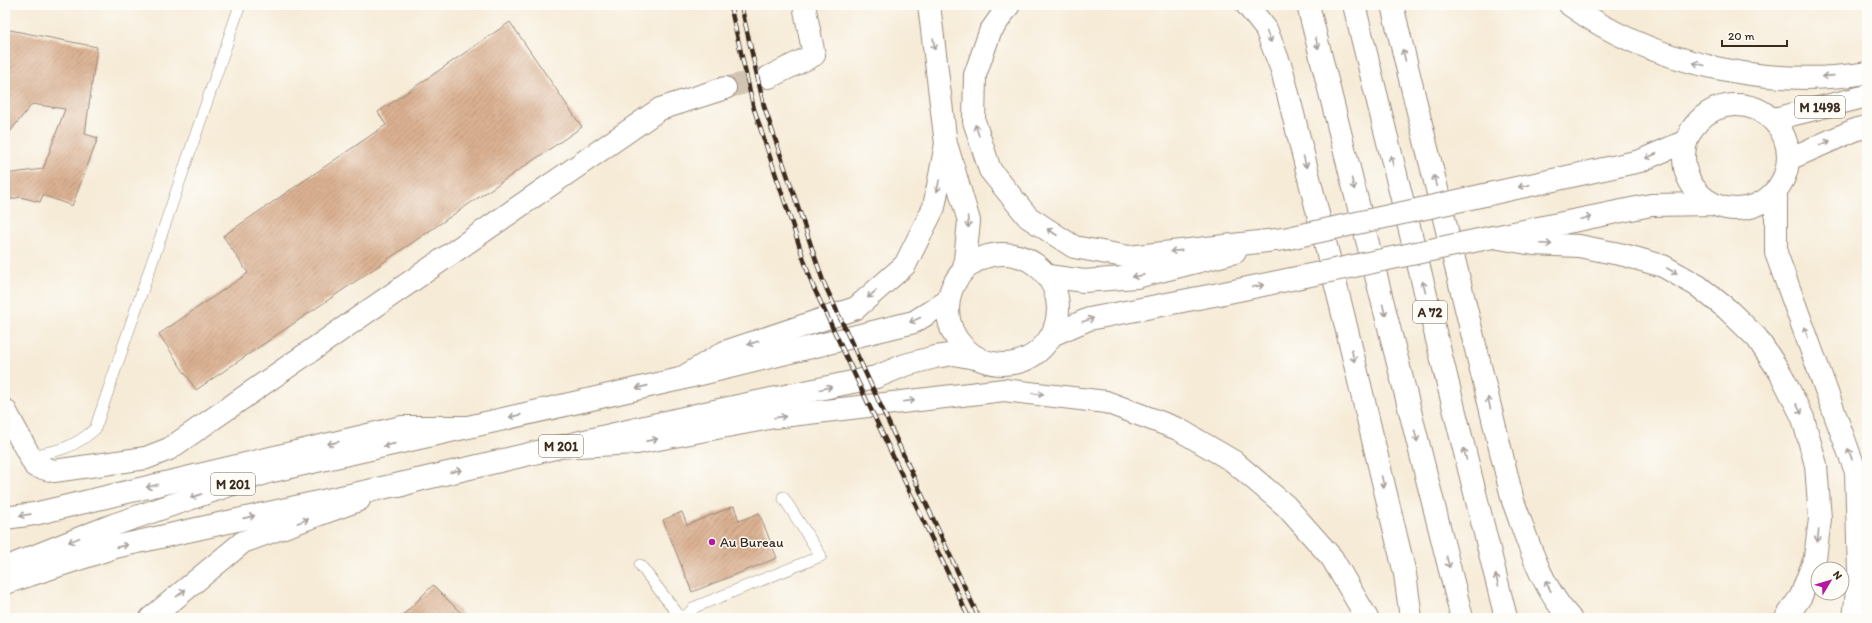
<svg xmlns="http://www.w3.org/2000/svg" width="1872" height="623" font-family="Itim,sans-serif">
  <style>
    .building { fill: url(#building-hatch) }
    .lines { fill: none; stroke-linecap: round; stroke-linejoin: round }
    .street-tunnel { stroke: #d1c4b2; stroke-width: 22; stroke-dasharray: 22 11; stroke-linecap: butt }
    .lane-casing { stroke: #988a7a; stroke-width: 12 }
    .street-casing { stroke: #988a7a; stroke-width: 24 }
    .primary-casing { stroke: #988a7a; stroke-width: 24 }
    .highway-casing { stroke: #988a7a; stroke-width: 24 }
    .lane { stroke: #fff; stroke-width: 11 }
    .street { stroke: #fff; stroke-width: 22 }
    .primary { stroke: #fff; stroke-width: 22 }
    .highway { stroke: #fff; stroke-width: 22 }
    .rail-casing { stroke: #3b2a1e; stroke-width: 4.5 }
    .rail { stroke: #fdfcf7; stroke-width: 3; stroke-dasharray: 9; stroke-linecap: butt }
    .primary-bridge-casing { stroke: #988a7a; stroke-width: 24; stroke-linecap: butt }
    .primary-bridge { stroke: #fff; stroke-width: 22 }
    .oneway { stroke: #a79f9a }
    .poi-dot { fill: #b5179e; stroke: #fdfcf7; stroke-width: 1.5 }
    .labels { text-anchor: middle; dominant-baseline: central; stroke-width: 3; stroke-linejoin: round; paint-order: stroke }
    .shield { fill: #fdfcf7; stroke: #75695f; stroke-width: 1 }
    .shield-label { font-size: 13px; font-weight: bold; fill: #3b2a1e }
    .poi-label { font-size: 14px; fill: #3b2a1e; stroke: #fdfcf7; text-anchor: start }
  </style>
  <defs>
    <pattern id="building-hatch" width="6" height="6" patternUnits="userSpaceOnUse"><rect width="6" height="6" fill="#dbb192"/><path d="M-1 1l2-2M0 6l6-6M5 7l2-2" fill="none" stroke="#b39077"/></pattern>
  </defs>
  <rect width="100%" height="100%" fill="#fdfcf7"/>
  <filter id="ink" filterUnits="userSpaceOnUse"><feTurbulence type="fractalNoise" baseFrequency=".025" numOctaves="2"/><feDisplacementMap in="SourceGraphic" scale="8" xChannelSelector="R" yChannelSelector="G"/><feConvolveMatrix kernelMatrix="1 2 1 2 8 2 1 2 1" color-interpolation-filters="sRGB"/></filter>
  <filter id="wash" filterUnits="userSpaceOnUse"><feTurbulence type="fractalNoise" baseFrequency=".012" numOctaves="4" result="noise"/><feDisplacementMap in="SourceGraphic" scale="16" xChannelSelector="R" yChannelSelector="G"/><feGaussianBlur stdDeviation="0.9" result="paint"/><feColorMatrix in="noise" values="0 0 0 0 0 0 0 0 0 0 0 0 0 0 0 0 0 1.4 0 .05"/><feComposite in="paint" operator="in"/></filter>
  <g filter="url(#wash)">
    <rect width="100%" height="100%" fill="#f6ebd7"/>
    <g id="blocks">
      <!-- building -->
      <path class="building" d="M510,22L582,127L196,390L159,334L248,273L223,236L386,125L378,112Z
        M5,29L97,47L85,134L98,138L72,206L43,195L40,202L20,197L5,201V174L43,169L65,109L32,104L5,138Z
        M734,506L739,521L759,513L777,558L692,592L663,520L682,512L687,525Z
        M433,585L466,618H400Z"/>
    </g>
  </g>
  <g filter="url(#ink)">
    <use href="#blocks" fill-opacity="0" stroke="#988a7a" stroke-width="1"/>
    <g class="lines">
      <!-- street-tunnel -->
      <path class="street-tunnel" d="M725,88L769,77"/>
      <defs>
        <path id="lane" d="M29,456C58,451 72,449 95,429L240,5
          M640,565L681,618
          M684,618L695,607L821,556L783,497"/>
        <path id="street" d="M769,77L814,55L804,5
          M5,410L35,466L54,471L146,458L169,449L660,109L725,88"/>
        <path id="primary" d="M1684 157a52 52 0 1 1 104 0a52 52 0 1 1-104 0Z
          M1774,119L1867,96
          M1789,159L1857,129L1867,127
          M1489,194L1640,161L1686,141
          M1494,237L1651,205L1712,204
          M948 309a55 55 0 1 1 110 0a55 55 0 1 1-110 0Z
          M1048,276L1084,281L1136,277L1235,252
          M1052,335L1089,319L1219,294
          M399,486L418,480L705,413L876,377L905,365L935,357L954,354L980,359
          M5,518L34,514L402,427H468L680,379L914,322L949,300
          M151,618L243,542L359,500"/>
        <path id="highway" d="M1009,5L990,32L975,75L974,121L990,170L1028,217L1074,247L1129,257L1284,239
          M1247,5L1266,29L1282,70L1344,318L1405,574L1411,618
          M1308,5L1462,618
          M1354,5L1506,618
          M1392,5L1513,501C1528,541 1540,586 1570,618
          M1570,5C1652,64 1768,89 1867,73
          M947,147L969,221L964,270
          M1776,192V253L1856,472L1859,572L1854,618
          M1493,237L1534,244L1579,246L1624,255L1663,266L1698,286L1727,309L1757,338L1781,374L1803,418L1816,465L1820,519L1815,558L1801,596L1786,618
          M680,379L725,352L856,308L905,265L934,207L946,144L929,5
          M557,447L637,443L774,417L1004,390L1106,402L1178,429L1233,461L1286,506L1332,558L1367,618
          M5,568L113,525L268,472L468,427
          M5,583L115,547L418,480"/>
      </defs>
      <!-- lane casing -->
      <use href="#lane" class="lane-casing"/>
      <!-- street casing -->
      <use href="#street" class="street-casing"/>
      <!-- primary casing -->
      <use href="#primary" class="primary-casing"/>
      <!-- highway casing -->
      <use href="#highway" class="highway-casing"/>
      <!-- lane -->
      <use href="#lane" class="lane"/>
      <!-- street -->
      <use href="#street" class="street"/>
      <!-- primary -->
      <use href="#primary" class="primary"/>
      <!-- highway -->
      <use href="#highway" class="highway"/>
      <defs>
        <path id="rail" d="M730,5L754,109L812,284L969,618
          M741,5L764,106L823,281L979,618"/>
      </defs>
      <!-- rail casing -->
      <use href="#rail" class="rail-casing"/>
      <!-- rail -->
      <use href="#rail" class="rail"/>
      <defs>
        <path id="primary-bridge" d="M1284,239L1489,194
          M1219,294L1493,237"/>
      </defs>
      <!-- primary-bridge casing -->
      <use href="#primary-bridge" class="primary-bridge-casing"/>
      <!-- primary-bridge -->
      <use href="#primary-bridge" class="primary-bridge"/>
    </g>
    <!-- one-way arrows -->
    <defs><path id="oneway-shaft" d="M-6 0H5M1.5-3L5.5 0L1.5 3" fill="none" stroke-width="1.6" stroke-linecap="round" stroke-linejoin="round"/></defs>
    <g class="oneway">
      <use href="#oneway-shaft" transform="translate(1269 37) rotate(68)"/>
      <use href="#oneway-shaft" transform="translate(1317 43) rotate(76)"/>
      <use href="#oneway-shaft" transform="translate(934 44) rotate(83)"/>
      <use href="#oneway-shaft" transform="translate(1404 55) rotate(-104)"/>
      <use href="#oneway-shaft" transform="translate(1699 64) rotate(-166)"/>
      <use href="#oneway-shaft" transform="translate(1828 76) rotate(176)"/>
      <use href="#oneway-shaft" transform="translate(977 130) rotate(-109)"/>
      <use href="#oneway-shaft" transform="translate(1825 143) rotate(-24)"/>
      <use href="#oneway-shaft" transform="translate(1651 156) rotate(157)"/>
      <use href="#oneway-shaft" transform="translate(1392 161) rotate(-104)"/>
      <use href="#oneway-shaft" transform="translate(1305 162) rotate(76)"/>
      <use href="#oneway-shaft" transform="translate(1435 181) rotate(-104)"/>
      <use href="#oneway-shaft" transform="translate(1353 184) rotate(76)"/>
      <use href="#oneway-shaft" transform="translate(938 186) rotate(101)"/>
      <use href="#oneway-shaft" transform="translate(1524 186) rotate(168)"/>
      <use href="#oneway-shaft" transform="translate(1586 218) rotate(-12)"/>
      <use href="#oneway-shaft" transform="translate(968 222) rotate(86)"/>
      <use href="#oneway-shaft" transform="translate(1052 232) rotate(-147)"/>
      <use href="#oneway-shaft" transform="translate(1546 244) rotate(3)"/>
      <use href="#oneway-shaft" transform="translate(1176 251) rotate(174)"/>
      <use href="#oneway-shaft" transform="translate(1672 271) rotate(30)"/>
      <use href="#oneway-shaft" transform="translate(1138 276) rotate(169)"/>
      <use href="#oneway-shaft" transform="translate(1258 286) rotate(-12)"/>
      <use href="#oneway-shaft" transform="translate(1424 287) rotate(-104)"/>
      <use href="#oneway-shaft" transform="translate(872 294) rotate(139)"/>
      <use href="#oneway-shaft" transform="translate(1384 310) rotate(76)"/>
      <use href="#oneway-shaft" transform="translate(915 320) rotate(155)"/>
      <use href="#oneway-shaft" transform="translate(1088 320) rotate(-18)"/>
      <use href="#oneway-shaft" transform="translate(1806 332) rotate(-110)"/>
      <use href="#oneway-shaft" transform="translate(753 343) rotate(161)"/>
      <use href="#oneway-shaft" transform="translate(1353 356) rotate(77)"/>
      <use href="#oneway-shaft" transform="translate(642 387) rotate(167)"/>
      <use href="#oneway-shaft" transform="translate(826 388) rotate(-12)"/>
      <use href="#oneway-shaft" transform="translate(1038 394) rotate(7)"/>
      <use href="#oneway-shaft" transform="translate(909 401) rotate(-7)"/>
      <use href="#oneway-shaft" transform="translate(1489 403) rotate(-104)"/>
      <use href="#oneway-shaft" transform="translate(1799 409) rotate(63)"/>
      <use href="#oneway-shaft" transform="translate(515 416) rotate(167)"/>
      <use href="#oneway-shaft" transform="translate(780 417) rotate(-7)"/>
      <use href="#oneway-shaft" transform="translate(1416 436) rotate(76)"/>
      <use href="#oneway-shaft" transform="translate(652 440) rotate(-11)"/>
      <use href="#oneway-shaft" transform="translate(333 443) rotate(167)"/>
      <use href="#oneway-shaft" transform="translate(389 445) rotate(167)"/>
      <use href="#oneway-shaft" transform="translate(1465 454) rotate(-104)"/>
      <use href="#oneway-shaft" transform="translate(1850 454) rotate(-110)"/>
      <use href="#oneway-shaft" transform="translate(456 471) rotate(-13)"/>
      <use href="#oneway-shaft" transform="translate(1383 482) rotate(77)"/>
      <use href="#oneway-shaft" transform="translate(152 486) rotate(166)"/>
      <use href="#oneway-shaft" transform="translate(196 496) rotate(161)"/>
      <use href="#oneway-shaft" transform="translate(25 515) rotate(172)"/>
      <use href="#oneway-shaft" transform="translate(249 517) rotate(-13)"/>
      <use href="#oneway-shaft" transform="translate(303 521) rotate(-20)"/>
      <use href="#oneway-shaft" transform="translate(1818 536) rotate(97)"/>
      <use href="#oneway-shaft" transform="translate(74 540) rotate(158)"/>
      <use href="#oneway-shaft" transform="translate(122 546) rotate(-13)"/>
      <use href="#oneway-shaft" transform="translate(1448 562) rotate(76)"/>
      <use href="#oneway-shaft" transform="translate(1497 580) rotate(-104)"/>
      <use href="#oneway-shaft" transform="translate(1548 586) rotate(-119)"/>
      <use href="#oneway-shaft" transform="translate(181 593) rotate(-39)"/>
    </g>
  </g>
  <!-- markers -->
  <circle class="poi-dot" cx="712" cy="542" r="4"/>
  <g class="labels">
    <!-- shield labels -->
    <g class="shield">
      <rect x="1795" y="96" width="50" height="22" rx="3"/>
      <rect x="1413" y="301" width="34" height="22" rx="3"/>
      <rect x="539" y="435" width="44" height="22" rx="3"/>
      <rect x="211" y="473" width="44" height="22" rx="3"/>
    </g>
    <g class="shield-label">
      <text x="1820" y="107">M 1498</text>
      <text x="1430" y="312">A 72</text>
      <text x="561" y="446">M 201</text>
      <text x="233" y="484">M 201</text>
    </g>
    <!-- poi labels -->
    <g class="poi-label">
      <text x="720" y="542">Au Bureau</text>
    </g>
  </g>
  <!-- margin -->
  <rect width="1872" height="623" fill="none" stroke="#fdfcf7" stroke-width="20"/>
  <!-- north arrow -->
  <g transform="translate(1830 581) rotate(52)"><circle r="19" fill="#fdfcf7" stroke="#afa8a0"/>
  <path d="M0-3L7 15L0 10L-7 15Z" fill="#b5179e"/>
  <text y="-6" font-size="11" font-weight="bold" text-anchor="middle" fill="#3b2a1e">N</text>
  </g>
  <!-- scale -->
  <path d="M1722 40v6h65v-6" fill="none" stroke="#3b2a1e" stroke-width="2"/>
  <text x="1728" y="40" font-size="12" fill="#3b2a1e" stroke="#fdfcf7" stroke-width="3" paint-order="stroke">20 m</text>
</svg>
